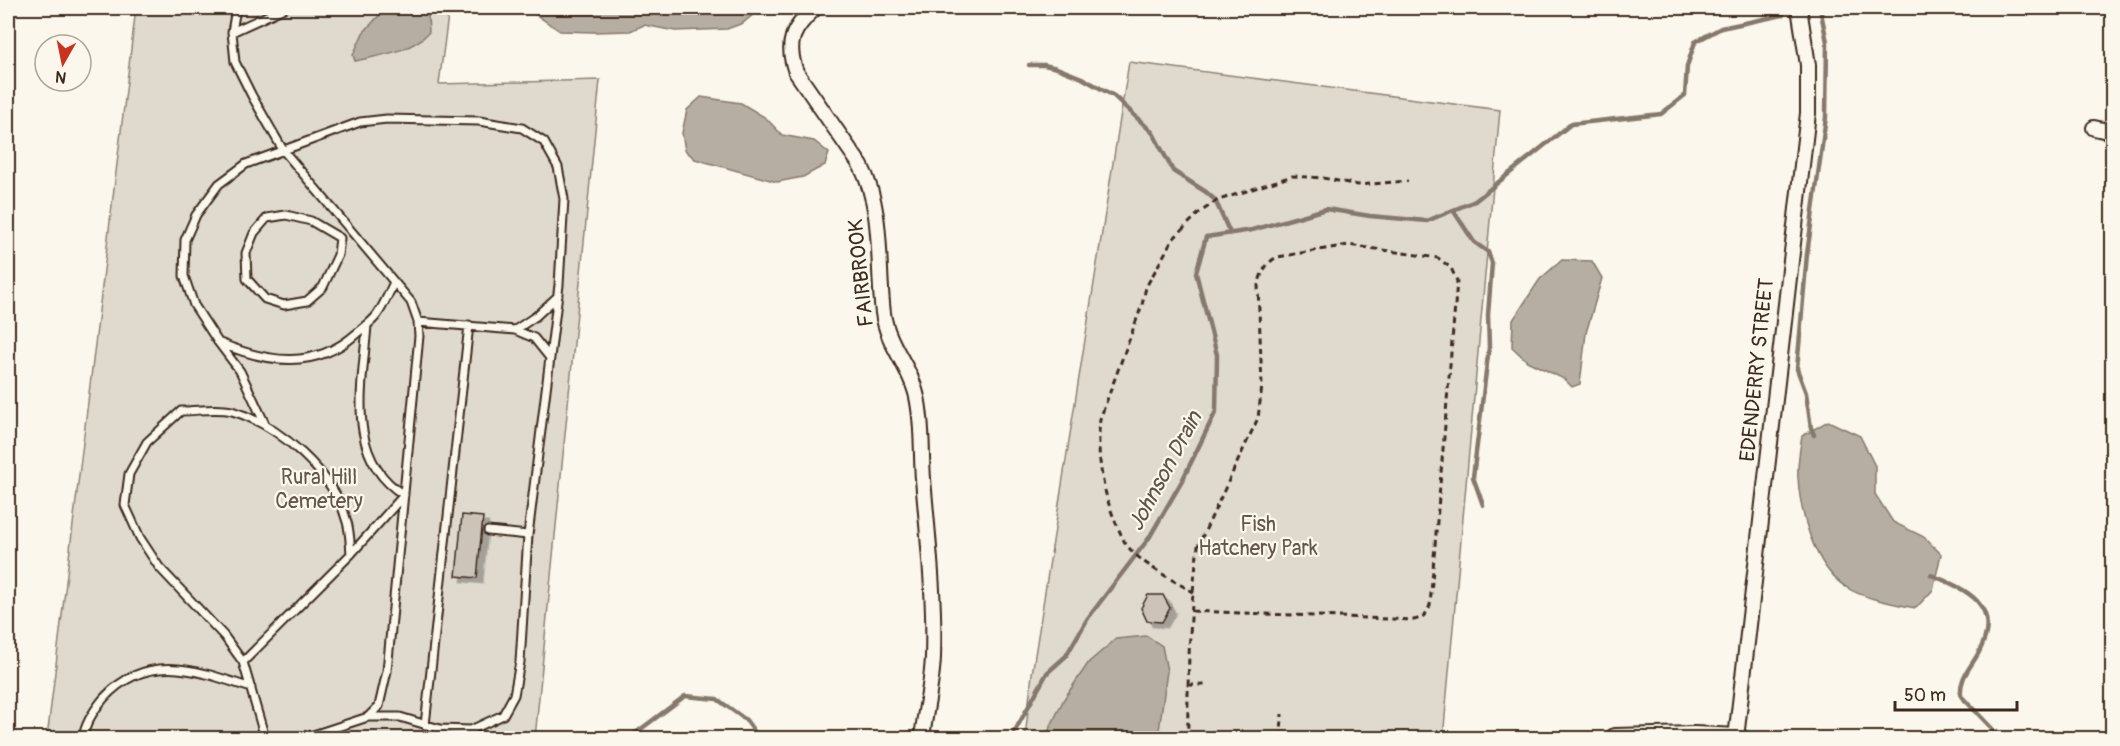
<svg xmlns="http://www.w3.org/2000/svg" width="2120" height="746" font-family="Pangolin,sans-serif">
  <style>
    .green { fill: #dfd9ce; stroke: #8d8276; stroke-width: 1.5 }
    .water { fill: #b6aea2; stroke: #85796d; stroke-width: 1.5 }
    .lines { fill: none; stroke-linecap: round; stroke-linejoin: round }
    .stream { stroke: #85796d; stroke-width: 4.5 }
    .building { fill: #ccc4b9; stroke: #3b2a1e; stroke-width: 1.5; filter: url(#shadow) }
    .lane-casing { stroke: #3b2a1e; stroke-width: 11 }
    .street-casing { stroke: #3b2a1e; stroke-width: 18 }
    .secondary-casing { stroke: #3b2a1e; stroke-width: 22 }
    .path { stroke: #3b2a1e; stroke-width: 3; stroke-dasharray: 6 4.5; stroke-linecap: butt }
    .lane { stroke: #fbf7ec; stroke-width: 7 }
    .street { stroke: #fbf7ec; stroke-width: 14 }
    .secondary { stroke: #fbf7ec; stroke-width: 18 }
    .labels { text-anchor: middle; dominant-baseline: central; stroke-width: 4.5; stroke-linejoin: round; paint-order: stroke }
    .street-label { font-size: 21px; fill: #3b2a1e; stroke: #fbf7ec }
    .park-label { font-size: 21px; fill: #64564a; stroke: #fbf7ec }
    .water-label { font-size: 22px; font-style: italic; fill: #605246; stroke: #fbf7ec }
  </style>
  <defs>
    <filter id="shadow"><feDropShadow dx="5.5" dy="5.5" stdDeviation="0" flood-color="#0004"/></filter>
  </defs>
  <rect width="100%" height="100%" fill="#fbf7ec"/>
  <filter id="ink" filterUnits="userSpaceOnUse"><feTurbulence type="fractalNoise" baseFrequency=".0167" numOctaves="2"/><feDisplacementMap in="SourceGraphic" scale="12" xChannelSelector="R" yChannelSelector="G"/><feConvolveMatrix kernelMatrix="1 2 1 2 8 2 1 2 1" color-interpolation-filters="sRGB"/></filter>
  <g filter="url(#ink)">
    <!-- green -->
    <path class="green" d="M136,8H449L439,84L600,80L535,738H47Z
      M1129,62L1500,110L1443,738H1025L1032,674Z"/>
    <!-- water -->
    <path class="water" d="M386,8H424L428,16L429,32C412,52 380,55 355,61L353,55L363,33Z
      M526,8H758L755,13L743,23L727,29L675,31L644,25L630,31L594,32L560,31Z
      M701,97L741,103L766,118L782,135L814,141L829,153L825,165L803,177L777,182L695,159L685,150L682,133L687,110Z
      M1562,260L1592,261L1602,278L1586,333L1580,384L1572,387L1564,379L1527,361L1512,347L1513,320L1540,279Z
      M1828,421L1860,436L1875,466V494L1893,522L1924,537L1941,554L1933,590L1916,608C1896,604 1863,599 1846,587C1814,567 1800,512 1798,477C1797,464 1800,449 1802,436Z
      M1147,636L1162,646L1167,671L1158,738H1045L1064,699L1089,662L1116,639Z"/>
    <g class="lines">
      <!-- stream -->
      <path class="stream" d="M1029,65H1044L1057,68L1082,78L1114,96L1153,133L1173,171L1206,192L1215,200L1230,233
        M1453,210L1474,242L1488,252L1492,263L1488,315L1489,347L1473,477L1483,505
        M1814,435L1811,428L1806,393L1797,369L1807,254L1826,117L1827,42L1820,8
        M1931,575C1967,589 2002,606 1980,650C1972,667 1959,676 1961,696L2001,738
        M629,738L685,696L717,699L746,720L759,738
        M882,738H884
        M1011,738L1047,673L1066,656L1088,618L1149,538L1182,481L1216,411L1217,355L1196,273L1206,237L1252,230L1326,209L1370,216L1427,221L1475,201L1571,124L1661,114L1685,95L1687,66L1695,42L1721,28L1783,15"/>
    </g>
    <!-- building -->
    <path class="building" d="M462,515L483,517L477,578L456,576Z
      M1148,595H1163L1170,608L1162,622L1147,621L1141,608Z"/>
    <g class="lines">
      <defs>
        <path id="lane" d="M236,8L232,32L235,62L252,96L283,150L411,302L418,322L419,336L387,671L379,706L368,717
          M232,32L284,8
          M286,215L311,221L340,238L338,255L323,287L307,301L284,305L265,299L247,279L246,253L254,233L267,218Z
          M418,322L515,330L534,338L550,358
          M515,330L536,316L558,296
          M220,343C268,363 315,370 356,334C363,328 372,322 377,315C384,305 389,293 394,282
          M265,424L240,371L218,342L194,305L184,276L185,240L196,215L219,184L246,164L360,122L387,119L479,121L522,128L544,142L558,167L564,199L559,285L528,535L520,662L514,695L503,715L471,730L440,729L400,717H368L304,738
          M488,531L528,535
          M243,662L351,554L404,495C344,458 363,384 367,325
          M425,725L469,325
          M83,738C85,723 94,710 104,698C148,650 199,671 251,688
          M265,738L243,662L224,636L159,567L140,538L125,505L129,474L147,442L181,411C197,411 217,407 232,411C279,425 334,473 347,522C350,532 350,543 351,554"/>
        <path id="street" d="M815,8C793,28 785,42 796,72L861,166C884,211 877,264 883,313C887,345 911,367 917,397C923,424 921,452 923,479C928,538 935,598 933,657C932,684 925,712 922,738
          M2094,128L2112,132
          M1736,738L1808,113V65L1799,8"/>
        <path id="secondary" d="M1615,738L1694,736L1739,738"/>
      </defs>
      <!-- lane casing -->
      <use href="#lane" class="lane-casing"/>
      <!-- street casing -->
      <use href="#street" class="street-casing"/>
      <!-- secondary casing -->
      <use href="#secondary" class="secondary-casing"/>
      <!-- path -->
      <path class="path" d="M1194,593C1172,579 1146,567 1129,548C1125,544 1122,537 1120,532C1103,497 1096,457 1100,419L1142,305L1146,287L1173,239L1199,213L1216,201L1292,176L1323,178L1358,185L1408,181
        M1188,685H1205
        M1188,738C1187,676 1190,608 1198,546L1258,418L1262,386L1258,285C1262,272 1265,264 1277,257L1348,245L1438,258L1451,268L1457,281L1430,605C1427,614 1423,618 1414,620L1193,611
        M1281,738L1282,714"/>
      <!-- lane -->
      <use href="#lane" class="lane"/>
      <!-- street -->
      <use href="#street" class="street"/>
      <!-- secondary -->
      <use href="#secondary" class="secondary"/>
    </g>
  </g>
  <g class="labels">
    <!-- street labels -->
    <g class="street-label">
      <text transform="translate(861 273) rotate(-96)">FAIRBROOK</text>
      <text transform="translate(1757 370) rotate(-84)">EDENDERRY STREET</text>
    </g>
    <!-- park labels -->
    <g class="park-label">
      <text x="319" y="477">Rural Hill<tspan x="319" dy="24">Cemetery</tspan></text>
      <text x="1258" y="524">Fish<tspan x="1258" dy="24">Hatchery Park</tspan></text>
    </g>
    <!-- water labels -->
    <g class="water-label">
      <text transform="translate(1165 471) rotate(-62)">Johnson Drain</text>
    </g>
  </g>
  <!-- margin -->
  <rect width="2120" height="746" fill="none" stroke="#fbf7ec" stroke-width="30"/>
  <rect x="15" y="15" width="2090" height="716" fill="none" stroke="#3b2a1e" stroke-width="2" filter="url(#ink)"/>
  <!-- north arrow -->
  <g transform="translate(63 63) rotate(189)"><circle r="28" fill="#fbf7ec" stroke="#aea59a" stroke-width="1.5"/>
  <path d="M0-4.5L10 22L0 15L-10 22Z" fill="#c8321e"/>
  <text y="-9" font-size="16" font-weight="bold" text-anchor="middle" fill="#3b2a1e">N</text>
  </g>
  <!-- scale -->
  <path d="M1895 701v9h122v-9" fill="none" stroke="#3b2a1e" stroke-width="3"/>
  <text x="1904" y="701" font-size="18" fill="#3b2a1e" stroke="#fbf7ec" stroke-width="4.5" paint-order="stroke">50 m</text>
</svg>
